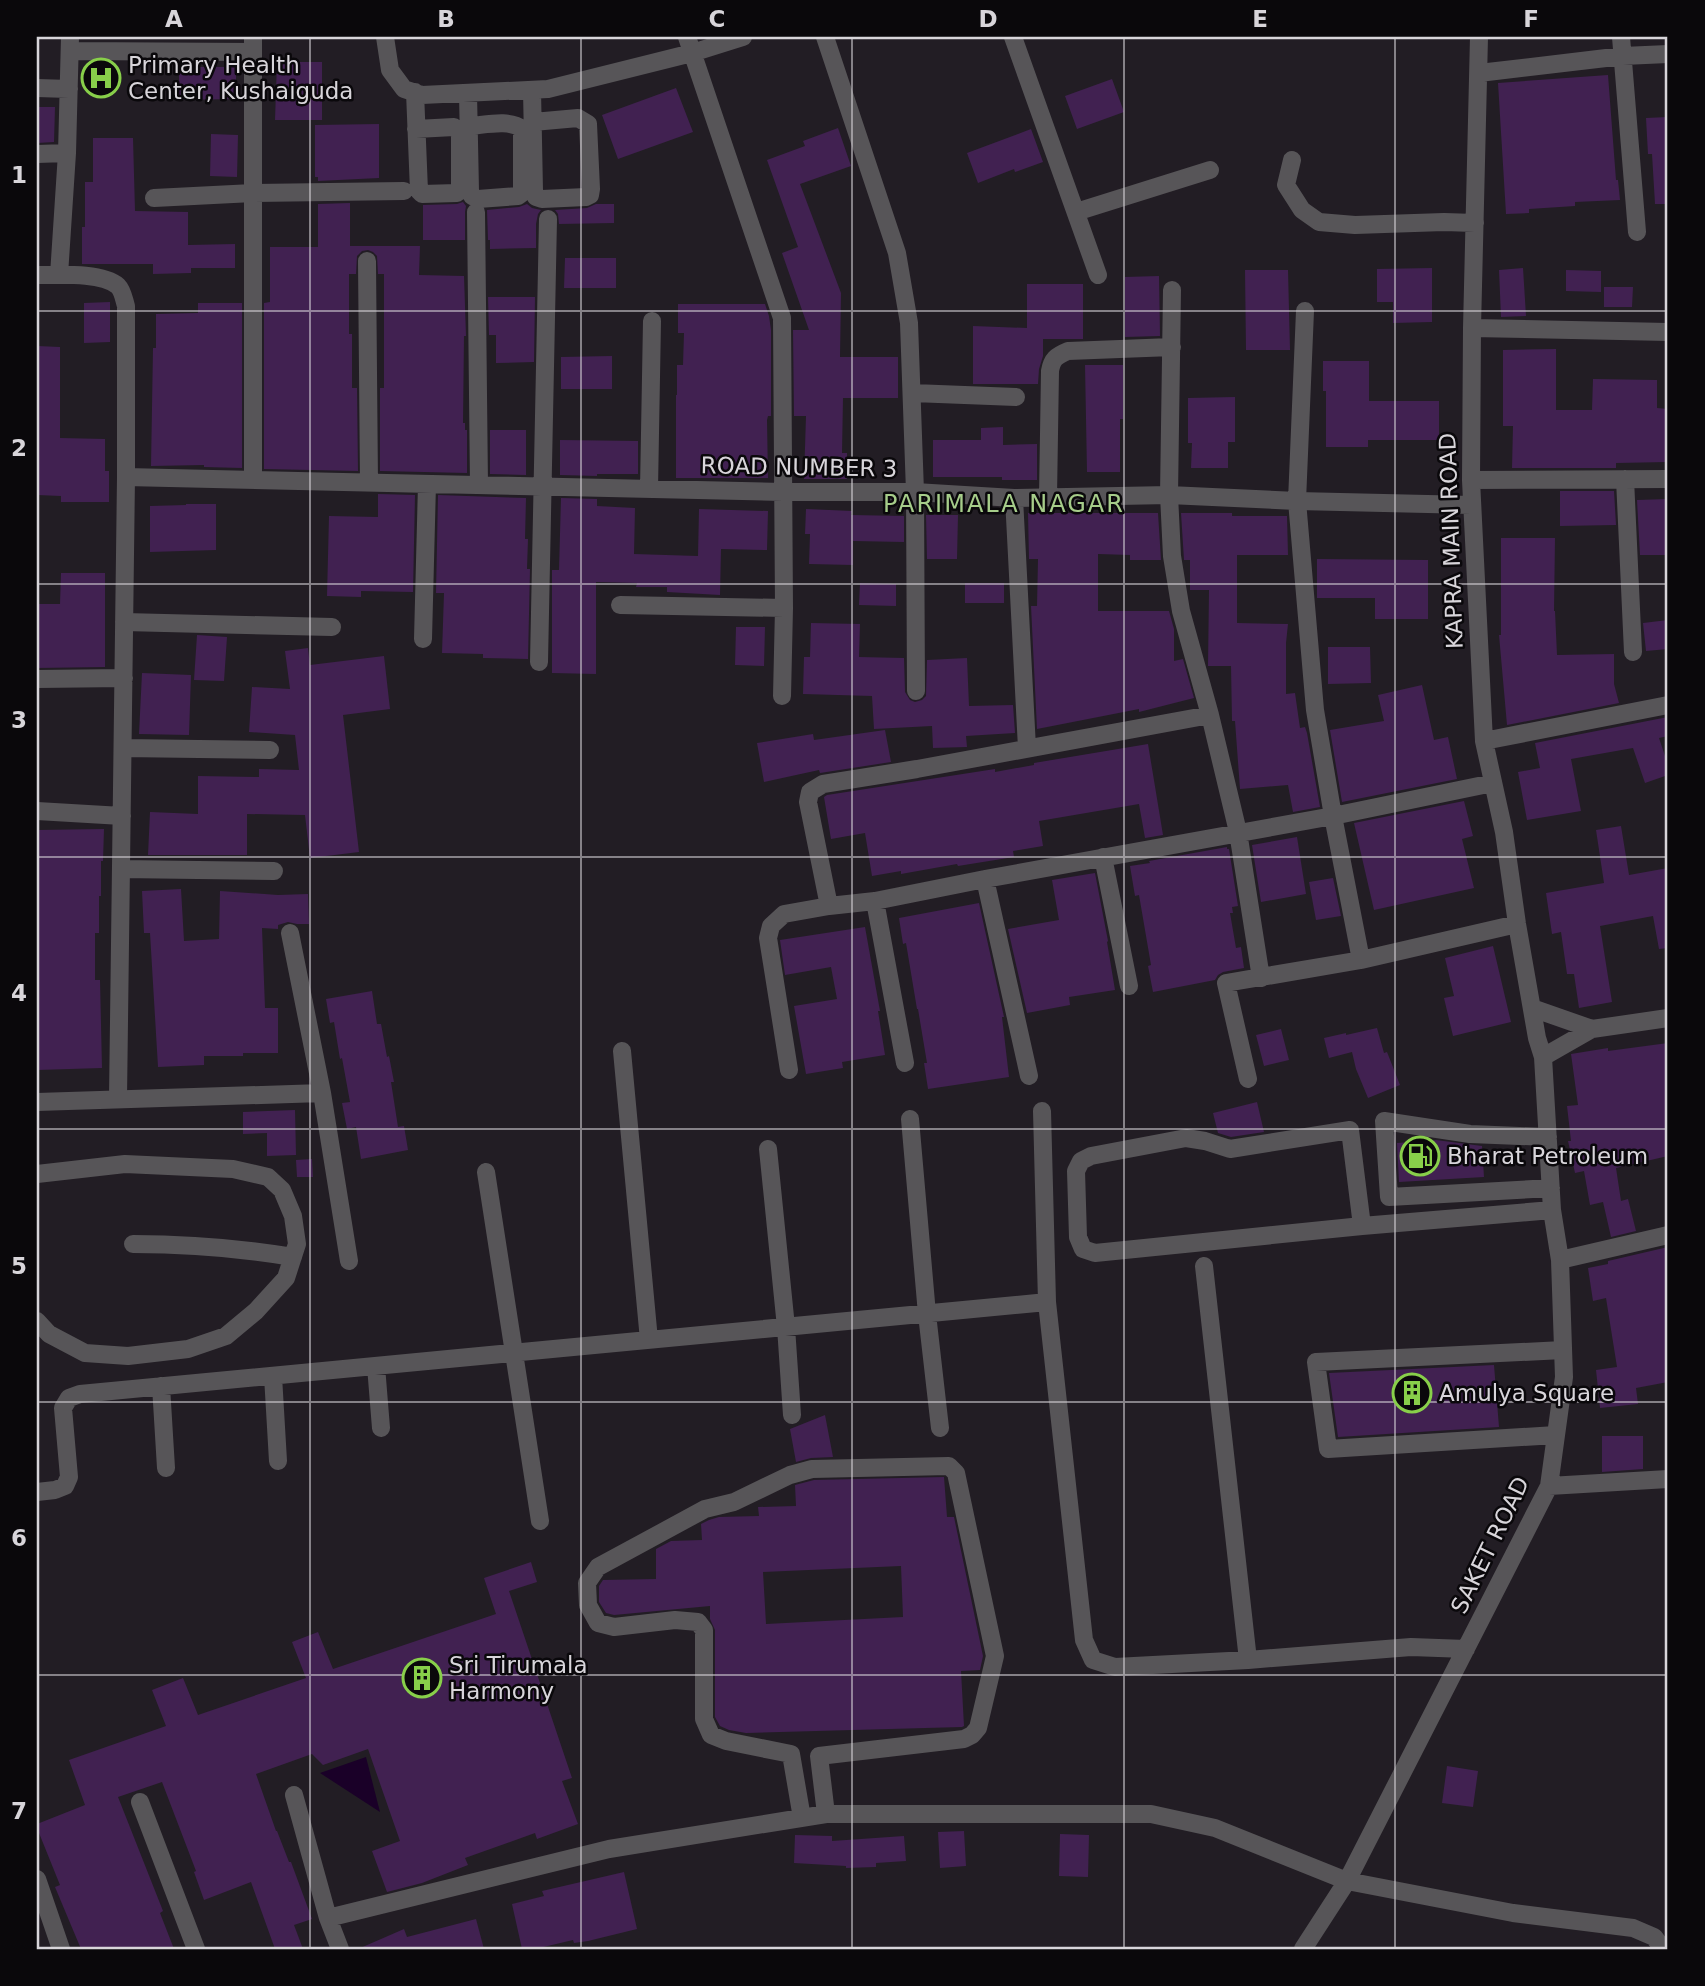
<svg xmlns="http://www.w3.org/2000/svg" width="1705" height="1986" font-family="'DejaVu Sans',sans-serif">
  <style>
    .water { fill: #1a0028 }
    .building { fill: #412151; fill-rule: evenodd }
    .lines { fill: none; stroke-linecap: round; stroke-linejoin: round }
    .minor { stroke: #575558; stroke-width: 18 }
    .grid { fill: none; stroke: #d8d5da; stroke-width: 2; stroke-opacity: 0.55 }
    .labels { text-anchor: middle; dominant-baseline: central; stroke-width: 5; stroke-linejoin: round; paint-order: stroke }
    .poi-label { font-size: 23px; fill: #d8d5da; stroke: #0a080b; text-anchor: start }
    .street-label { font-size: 23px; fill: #d8d5da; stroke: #0a080b }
    .neighbourhood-label { font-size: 24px; letter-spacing: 2px; fill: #a6cd8a; stroke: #0a080b }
    .neatline { fill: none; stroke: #d8d5da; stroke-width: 2.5 }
    .grid-label { font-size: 23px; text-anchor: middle; font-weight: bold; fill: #d8d5da }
  </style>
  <rect width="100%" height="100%" fill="#221d24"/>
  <!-- water -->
  <path class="water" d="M366,1757L380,1812L320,1773Z"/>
  <!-- building -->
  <path class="building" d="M277,62H322V120H275Z
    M179,67H236V99L179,100Z
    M1608,75L1616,180H1618L1620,200L1575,202V206L1529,209V213L1506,214L1498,83Z
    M1112,79L1124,112L1077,129L1065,96Z
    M676,88L693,132L618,159L602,115Z
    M37,107H55L54,142L37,143Z
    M1668,117V204H1655L1652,154H1648L1646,118Z
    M379,124V178L318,181V177H315V125Z
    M838,128L851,166L800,184L841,293L840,357H898V398H843L842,453H847V479H804L806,416H794L793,330H809L782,253L798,247L767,160L805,146L803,141Z
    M1031,129L1043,162L1015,172L1014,169L978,183L967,153Z
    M211,134L238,135L237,177L210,176Z
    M93,138H133L135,211L188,212V245L235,244V268H191V273L153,274V264H82V227H85V182H93Z
    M463,202L466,206L465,212V240H423V205L457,204Z
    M350,203V246H420L419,275L464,276L466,336H464L463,423H465V430H467V473L380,471V388H384V274H378L377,256L373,252L368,250L362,251L357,256L356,274H349V334H352V388H357L358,471L264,469V303L270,302V247H318V204Z
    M527,204L532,208L541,210L538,214L536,224V248L490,249V240H488L487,210L519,207Z
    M596,204H614V223L559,224L558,214L555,210L587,208Z
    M565,258H616V288H564Z
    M1432,268V322L1393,323V302H1377V269Z
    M1523,268L1526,316L1501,317L1499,270Z
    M1245,270H1288L1290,350H1246Z
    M1566,270L1601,271V292L1566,291Z
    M1159,276L1160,336L1125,337V277Z
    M1027,284H1083V339H1043V356L1039,369L1038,384H973V326L1027,328Z
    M1604,287H1633L1632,307H1604Z
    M488,297H535L534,362L496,363V335H489Z
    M110,302V342L84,343V303Z
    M198,303H242V468L204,467V465L151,466L153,348H156V314L198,313Z
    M678,304H765L769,316L771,330V416H768L767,420L768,478H676V395H677V365H683L684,333H678Z
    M37,346L60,347V438L105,439V471H109V502H61V496L37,495Z
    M1556,349V410H1592L1593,379L1657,380V408L1668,409V462L1616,463V468H1512L1513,426H1503V350Z
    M612,356V389H561V357Z
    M1323,361H1369V401H1439V440H1368V447H1326V391H1323Z
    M1085,365H1123V419H1120V472H1087Z
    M1235,397V442H1228V468H1191L1192,443H1188V398Z
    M1003,427V445L1037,444V480H1002V477H933V440H981V428Z
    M490,430H526V475L490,474Z
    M560,440L638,441V474H597V476L560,475Z
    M1560,491H1614L1616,525L1560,526Z
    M378,494L415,495L413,592L361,591V597L327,596L329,516L378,517Z
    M438,495L526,498L525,539H528L527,569H530L528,659L483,658V654L442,653L444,593H436Z
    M561,498L597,499V506L635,508L634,554L698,556L699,509L768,511L767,550L721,549L720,595L667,592V587H636L637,583L596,582V674L552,673V570H559Z
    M1668,499V555H1640L1637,500Z
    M186,504H216V550L150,552V506L186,505Z
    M806,509L852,511L851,515L904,516V542L853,541V565L809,564L810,534H805Z
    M1028,513H1158L1161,560H1130V555L1098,554V611H1169L1174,629V661L1183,659L1194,698L1139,712V709L1037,729L1031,606H1037L1038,559H1029Z
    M1181,513H1232V516H1287L1288,555H1237V623L1288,624L1286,643V694L1295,693L1300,728L1305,727L1307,733L1320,807L1293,812L1288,785L1240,789L1235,721H1232L1231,666H1208L1209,590H1190V560H1184Z
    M926,515H958L957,559H927Z
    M1501,538H1555L1554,611H1555L1557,655L1614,654V684L1619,703L1507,725L1499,635H1501Z
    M1317,559L1428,560V619H1375V598H1317Z
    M61,573H105V667L37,668V604H60Z
    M860,583L896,584V606L859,605Z
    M965,583H1004V603H965Z
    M1668,620V649L1646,651L1643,623Z
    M811,623L860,624L859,657L904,658L905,692L910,700L915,702L922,700L926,696L927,660L967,658L969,706L1013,705L1015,733L966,736L967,747L933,748L932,726L874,729L872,696L803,694L804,657H810Z
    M736,627H765L764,666L735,665Z
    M197,635L227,637L224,681L194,680Z
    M1328,647H1370L1371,683L1328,684Z
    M308,648L310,665L384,656L390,709L343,715L359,852L310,858L305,815L247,814V855H148L150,812L198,814V776L259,777V769L299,770L295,735L249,732L252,687L290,689L285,651Z
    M142,673L191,675L189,735L139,734Z
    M1422,685L1434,740L1448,737L1457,779L1342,802L1330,730L1384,721L1378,695Z
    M1668,717V736L1659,738L1668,765V775L1645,783L1633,748L1571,759L1581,811L1527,820L1518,772L1540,768L1535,743Z
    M885,730L891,762L820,773L819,770L764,782L757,743L813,734L814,740Z
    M1148,744L1163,835L1145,838L1139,804L1039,821L1043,846L1013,851L1014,857L958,866L957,864L901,874V871L872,876L865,833L831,839L824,797L827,795L995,769V772L1034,765V763Z
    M1464,801L1473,836L1462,839L1474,888L1374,910L1354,823Z
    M1621,826L1629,875L1668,868V948L1659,949L1653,916L1600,926L1612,1002L1579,1008L1574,974H1567L1561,932L1552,934L1546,893L1604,883L1596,830Z
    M104,829L103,861H101V896H99V933H95V980H100L102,1068L37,1070V830Z
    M1297,837L1306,894L1261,902L1252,845Z
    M1227,847V849H1229L1238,906L1232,907L1233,913H1230L1236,948L1241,947L1244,968L1223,972L1218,975L1215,980L1153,992L1148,966L1151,965L1139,895L1135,896L1130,866L1150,863L1149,861Z
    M1095,873L1108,941L1107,942L1115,990L1069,997L1070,1005L1027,1013L1008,929L1059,920L1052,880Z
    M1333,878L1341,916L1316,920L1309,882Z
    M181,889L184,941L219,939L220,891L278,895L308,894L309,924H297L288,922L278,925V929L262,928L265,1008H278V1053H243V1056H204V1065L158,1067L150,933H144L142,891Z
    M979,903L1004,1017H1002L1009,1077L928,1089L924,1063H927L918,1009H917L906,943L903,944L899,918Z
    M865,927L880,1011H878L885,1055L842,1062L843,1068L806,1074L794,1006L837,999L831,967L785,975L780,940Z
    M1493,946L1511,1022L1453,1036L1444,998L1454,996L1445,958Z
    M372,991L377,1024H381L387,1057L389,1056L394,1082H391L398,1127L404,1126L408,1150L361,1159L356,1127L347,1129L342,1103L350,1102L342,1058L340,1059L334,1022L330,1023L326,999Z
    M1377,1028L1384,1053L1387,1052L1400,1085L1368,1098L1356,1069L1352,1052L1329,1058L1324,1038L1346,1033V1035Z
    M1281,1029L1289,1060L1264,1066L1256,1035Z
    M1668,1043V1156L1616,1168L1621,1201L1628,1199L1636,1231L1611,1237L1603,1202L1590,1205L1584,1171L1575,1173L1568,1141H1571L1567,1106L1578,1105L1571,1054L1608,1048V1051Z
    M1257,1102L1264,1132L1231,1137L1218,1133L1213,1113Z
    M295,1110L296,1155L267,1156V1133L243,1134V1112Z
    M1436,1140L1482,1146L1484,1177L1399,1182L1397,1143Z
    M312,1159L313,1177H297L296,1160Z
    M1668,1247V1382L1636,1388L1638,1404L1600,1408L1596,1370L1617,1367L1606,1298L1593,1301L1588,1268L1608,1264V1261Z
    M1494,1365L1499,1427L1338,1437L1329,1373Z
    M825,1415L833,1457L811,1458L796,1462L790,1429Z
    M1602,1436H1643V1469L1602,1472Z
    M944,1477L947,1517H954L983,1656L980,1670L961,1671L964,1726L962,1727L746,1733L729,1730L720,1726L715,1717V1630L710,1619V1606L614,1615L606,1613L599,1602V1586L603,1580L656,1579V1549L671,1541L702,1540L701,1524L709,1520L719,1517L759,1516L758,1507L796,1506L795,1485L814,1480ZM901,1566L903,1617L766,1624L763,1572Z
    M531,1562L537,1582L509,1591L572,1778L562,1781L578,1824L537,1839L535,1833L465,1858L468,1865L422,1883L387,1892L372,1851L400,1841L368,1749L323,1765L312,1754L256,1774L276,1831H277L289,1862H291L312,1919L294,1925L303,1949H275L251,1882L204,1900L194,1872L196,1871L162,1782L118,1797L163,1911L160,1913L174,1949H81L55,1887L60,1885L37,1828V1824L85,1805L69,1760L166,1726L152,1690L183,1678L198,1715L306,1678L292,1642L318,1632L333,1669L496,1614L484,1578Z
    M1447,1766L1478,1771L1473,1807L1442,1803Z
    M964,1831L966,1866L940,1868L938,1832Z
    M1060,1834L1089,1835L1088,1877L1059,1876Z
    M795,1835L832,1836V1841L904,1836L906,1861L876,1863V1867L846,1868V1866L794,1863Z
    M624,1872L637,1929L588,1941L574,1943L573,1940L535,1949H522L512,1904L544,1896L542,1891Z
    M476,1919L484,1949H358L404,1929L407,1937Z"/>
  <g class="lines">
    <!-- minor -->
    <path class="minor" d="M385,37L390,70L404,89L422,95L548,89L692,53L743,37
      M687,37L782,318L784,608L782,696
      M825,37L897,253L909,323L915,492L916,691
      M1013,37L1098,275
      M1621,37L1637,232
      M70,51L253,52
      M1479,73L1623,56L1668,54
      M37,88L69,89
      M532,90L534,191L536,197L542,199L586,197L590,195L591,189L588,124L578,118L533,122
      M415,92L419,191L422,194L457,193L460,190V133L454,127L416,129
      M468,93L470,191L472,196L478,199L518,196L522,193V129C510,119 485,125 470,126
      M37,154L67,153
      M1292,160L1286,185L1302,210L1319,222L1355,225L1444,222L1475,223
      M154,198L253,193L404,191
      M476,212L479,485
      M1076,212L1210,170
      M367,261L369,483
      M37,275C58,275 102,272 118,286C123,291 124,300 126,306V477L118,1099
      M59,275L67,153L70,37
      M1172,290L1169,495L1172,556L1181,611L1210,715L1238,832L1261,978
      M1305,311L1297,501L1315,710L1333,816L1361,960
      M1472,328L1668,332
      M913,393L1016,397
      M126,477L783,492H915L1014,498L1169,495L1297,501L1471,505
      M1625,479L1633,652
      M253,480V37
      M1471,480L1668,479
      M649,489L652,321
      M1048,497L1050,371C1052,359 1056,356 1068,351L1172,347
      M1014,498L1027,748
      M620,605L784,608
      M124,622L332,627
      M423,639L427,484
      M539,662L548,219
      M37,679L124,678
      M1484,741L1668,705
      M123,748L270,750
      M37,811L122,816
      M1103,857L1129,986
      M121,869L274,871
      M985,879L1029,1076
      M875,901L905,1063
      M829,906L808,802L810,792L823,784L917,769L1210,715
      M290,933L322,1093L349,1261
      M1532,1008L1592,1029
      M622,1051L649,1340
      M1543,1057L1592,1029L1668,1018
      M789,1070L768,938L771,926L784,914L829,906L875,901L985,879L1333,816L1493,783
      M1248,1079L1226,983L1361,960L1517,924
      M37,1102L322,1093
      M1042,1111L1047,1302L1084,1640L1093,1660L1115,1667L1248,1660L1411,1647L1466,1649
      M910,1119L927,1314L940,1428
      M1548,1137L1470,1134L1384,1121L1389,1197L1551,1188
      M768,1149L786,1327L792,1415
      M486,1172L540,1521
      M37,1174L125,1164L233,1169L268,1177L282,1190L293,1216L297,1244L286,1278L256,1311L226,1336L188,1349L128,1356L85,1353L49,1334L37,1321
      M1362,1226L1350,1130L1230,1149L1205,1141L1186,1138L1091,1156L1081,1161L1076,1171L1078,1237L1083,1249L1095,1253L1362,1226L1552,1210
      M133,1244C187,1244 239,1248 293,1257
      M1560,1260L1668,1235
      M1204,1266L1248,1660
      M376,1366L381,1428
      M273,1376L278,1461
      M161,1386L166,1468
      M1556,1435L1328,1449L1316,1362L1563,1350
      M1549,1486L1668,1479
      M37,1492L55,1490L65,1486L69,1477L63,1408L69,1398L80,1394L1047,1302
      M294,1795L328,1918L340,1949
      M140,1802L196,1949
      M802,1818L791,1754L726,1741L711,1735L704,1719V1630L698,1622L675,1620L614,1627L598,1623L588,1605L587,1583L598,1567L705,1509L734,1502L790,1475L812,1469L949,1466L956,1473L995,1656L978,1728L972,1735L964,1739L819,1756L826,1814
      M37,1879L61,1949
      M328,1918L609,1849L826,1814H1151L1215,1828L1347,1881L1513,1913L1633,1928L1654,1937L1663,1949
      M1303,1949L1347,1881L1549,1486L1564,1377L1560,1260L1552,1210L1543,1057L1537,1038L1517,924L1504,832L1484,741L1471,480L1472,328L1479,37"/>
  </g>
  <!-- grid -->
  <path class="grid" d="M310,37V1949M581,37V1949M852,37V1949M1124,37V1949M1395,37V1949M37,311H1668M37,584H1668M37,857H1668M37,1129H1668M37,1402H1668M37,1675H1668"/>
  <!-- icons -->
  <defs>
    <symbol id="hospital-ring" viewBox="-11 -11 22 22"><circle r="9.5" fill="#0a080b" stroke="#88cf4a" stroke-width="1.5"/><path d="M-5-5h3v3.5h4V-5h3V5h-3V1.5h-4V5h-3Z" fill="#88cf4a"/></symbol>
    <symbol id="fuel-ring" viewBox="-11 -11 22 22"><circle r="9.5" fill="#0a080b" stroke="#88cf4a" stroke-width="1.5"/><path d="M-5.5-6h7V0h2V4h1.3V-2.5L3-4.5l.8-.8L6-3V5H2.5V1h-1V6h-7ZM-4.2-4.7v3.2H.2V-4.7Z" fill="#88cf4a"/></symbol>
    <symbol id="building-ring" viewBox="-11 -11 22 22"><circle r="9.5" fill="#0a080b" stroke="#88cf4a" stroke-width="1.5"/><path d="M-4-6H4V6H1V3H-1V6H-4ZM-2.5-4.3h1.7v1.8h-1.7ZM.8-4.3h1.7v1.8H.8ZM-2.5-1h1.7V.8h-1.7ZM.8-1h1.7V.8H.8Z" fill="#88cf4a"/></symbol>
  </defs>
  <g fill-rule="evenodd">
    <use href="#hospital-ring" x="79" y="56" width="44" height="44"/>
    <use href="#fuel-ring" x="1398" y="1134" width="44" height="44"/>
    <use href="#building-ring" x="1390" y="1371" width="44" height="44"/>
    <use href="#building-ring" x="400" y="1656" width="44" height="44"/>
  </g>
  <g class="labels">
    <!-- poi labels -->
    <g class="poi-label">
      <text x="128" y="65">Primary Health<tspan x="128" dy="26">Center, Kushaiguda</tspan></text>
      <text x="1447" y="1156">Bharat Petroleum</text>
      <text x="1439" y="1393">Amulya Square</text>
      <text x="449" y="1665">Sri Tirumala<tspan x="449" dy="26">Harmony</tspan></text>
    </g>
    <!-- street labels -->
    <g class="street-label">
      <text transform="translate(799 467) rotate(1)">ROAD NUMBER 3</text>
      <text transform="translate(1451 541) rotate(-92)">KAPRA MAIN ROAD</text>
      <text transform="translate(1490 1545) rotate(-64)">SAKET ROAD</text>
    </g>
    <!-- neighbourhood labels -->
    <g class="neighbourhood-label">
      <text x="1004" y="504">PARIMALA NAGAR</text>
    </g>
  </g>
  <!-- border -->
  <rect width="1705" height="1986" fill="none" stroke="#0a080b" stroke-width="77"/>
  <rect x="38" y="38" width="1628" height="1910" class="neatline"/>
  <g class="grid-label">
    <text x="174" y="27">A</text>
    <text x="446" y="27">B</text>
    <text x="717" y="27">C</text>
    <text x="988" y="27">D</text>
    <text x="1260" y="27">E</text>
    <text x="1531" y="27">F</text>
    <text x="19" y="183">1</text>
    <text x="19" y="456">2</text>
    <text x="19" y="728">3</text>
    <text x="19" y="1001">4</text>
    <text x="19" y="1274">5</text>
    <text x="19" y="1546">6</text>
    <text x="19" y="1819">7</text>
  </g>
</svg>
